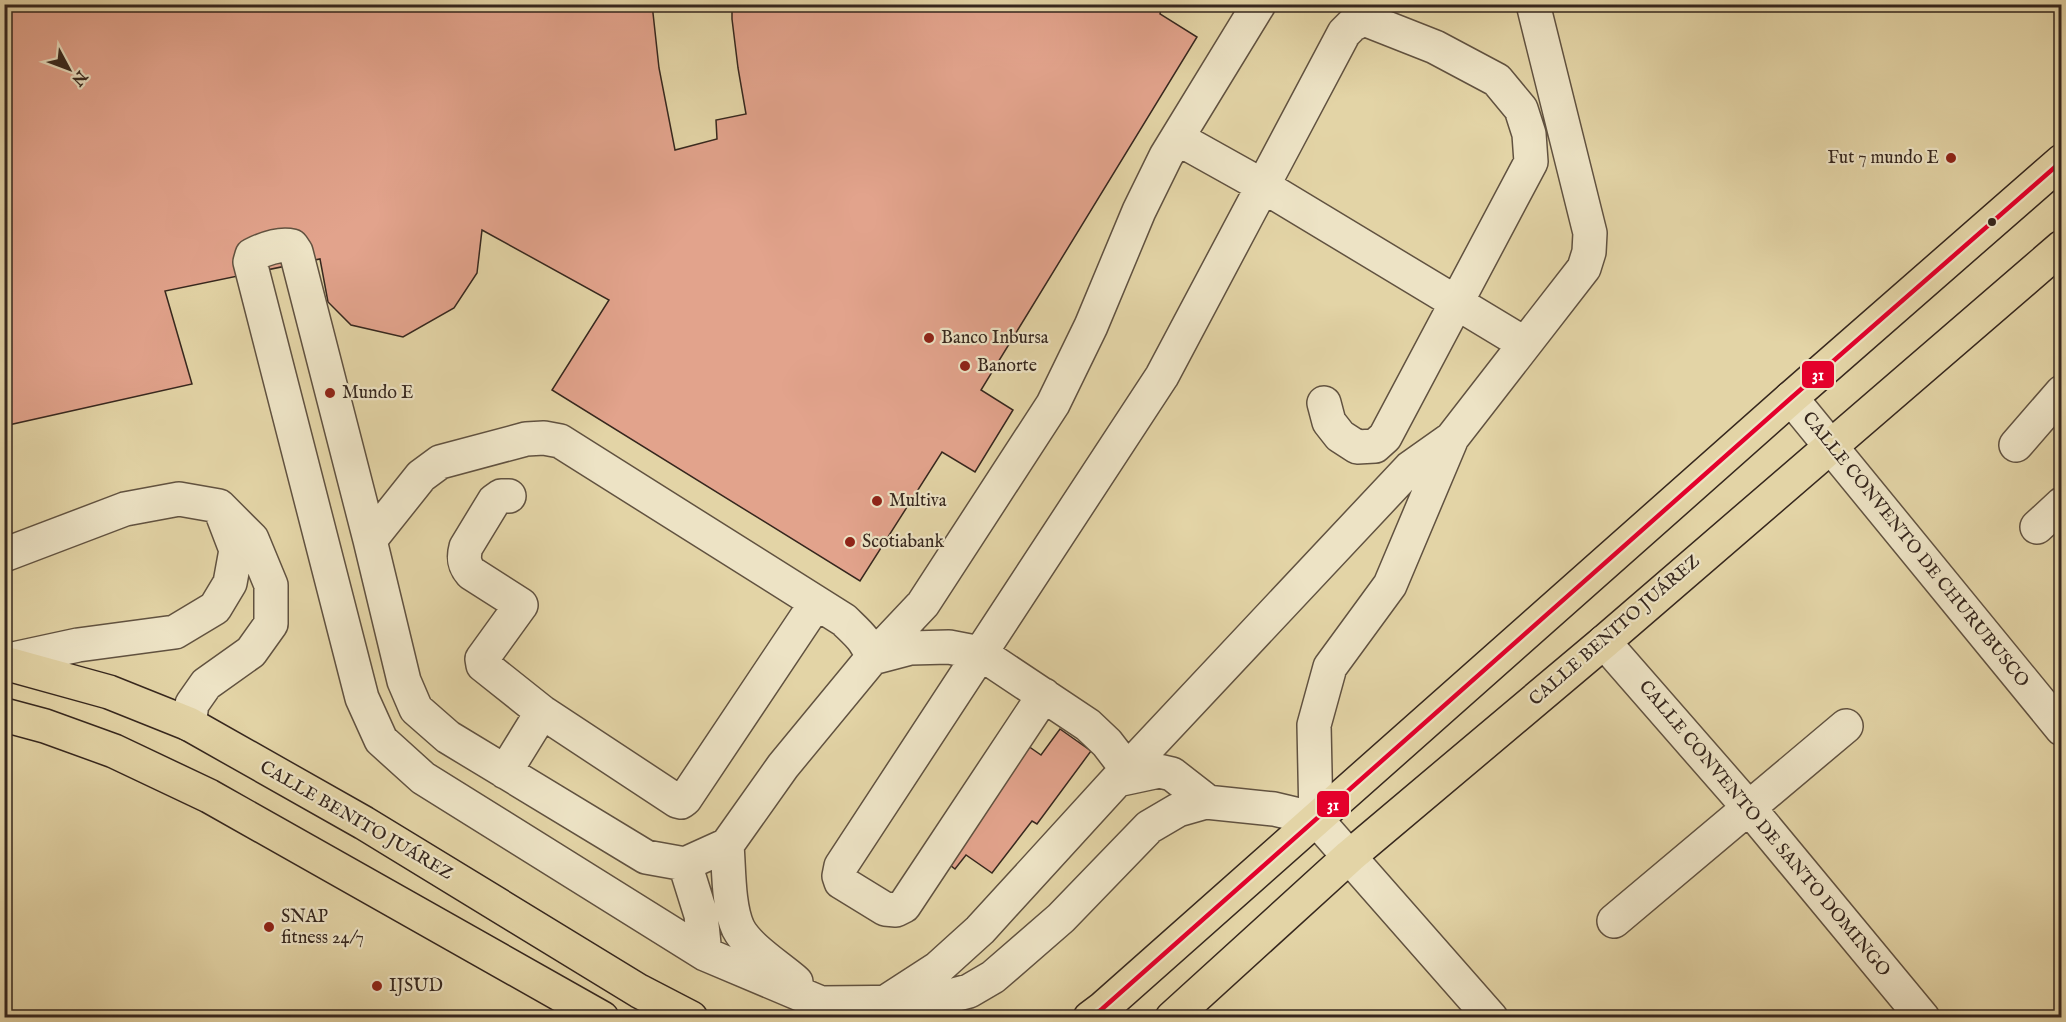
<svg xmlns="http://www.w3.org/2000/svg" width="2066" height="1022" font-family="'IM FELL English',serif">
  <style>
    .building { fill: #e2a38c; stroke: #36271e; stroke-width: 1.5 }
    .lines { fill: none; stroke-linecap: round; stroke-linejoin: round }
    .minor-casing { stroke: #615240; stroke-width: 36 }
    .major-casing { stroke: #36271e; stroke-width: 36 }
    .minor { stroke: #ede3c5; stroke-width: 33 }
    .major { stroke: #e3d4a6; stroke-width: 33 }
    .bus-1-casing { stroke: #ede3c5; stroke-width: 9 }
    .bus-1 { stroke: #e4002b; stroke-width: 4.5 }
    .poi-dot { fill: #8f2418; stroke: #ede3c5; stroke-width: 2 }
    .bus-dot { fill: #36271e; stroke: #ede3c5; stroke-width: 2 }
    .labels { text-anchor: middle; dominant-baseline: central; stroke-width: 4.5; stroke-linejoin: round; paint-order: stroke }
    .poi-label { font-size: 18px; fill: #36271e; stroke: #ede3c5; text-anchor: start }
    .street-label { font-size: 18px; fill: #36271e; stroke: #ede3c5 }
    .line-badge { stroke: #ede3c5; stroke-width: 2 }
    .badge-label { font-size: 16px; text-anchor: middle; font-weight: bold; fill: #fff }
  </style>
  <rect width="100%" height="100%" fill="#e3d4a6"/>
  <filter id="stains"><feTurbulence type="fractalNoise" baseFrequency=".00333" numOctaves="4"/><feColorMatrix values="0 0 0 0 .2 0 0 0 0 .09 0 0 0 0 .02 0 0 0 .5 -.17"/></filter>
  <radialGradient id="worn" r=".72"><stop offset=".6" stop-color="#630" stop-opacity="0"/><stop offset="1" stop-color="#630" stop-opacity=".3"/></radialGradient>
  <!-- building -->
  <path class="building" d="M4,4H652L659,68L675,150L717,139L716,120L746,114L738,68L732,19V4H1162L1160,14L1197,37L981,390L1013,410L975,472L942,452L860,581L552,390L609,300L482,230L477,273L454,308L403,337L351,325L328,302L320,259L165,291L192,384L4,426Z
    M1060,729L1091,751L1037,824L1032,821L992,873L966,855L955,869L945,861L1028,746L1041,755Z"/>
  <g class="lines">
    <defs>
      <path id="minor" d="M1259,4L1166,156L1139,211L1091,326L1053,404L923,604L872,658L783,766L727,845L685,864L646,857L448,737L416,709L404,681L370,540L296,252L292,246C280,243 262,250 252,255L250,262L362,698L381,740L423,778L705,954L821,1003L927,1002L969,991L993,977L1061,918L1149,827L1178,810L1206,802L1274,809L1316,819
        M1177,138L1263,186L1525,344
        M1791,398L2062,729
        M2016,445L2062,392
        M509,496H501L494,501L466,547C463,558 464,565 471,573L521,605L482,659L483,665L542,712L677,801L681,802L685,799L816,603
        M2037,527L2062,504
        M370,540L421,476L440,462L526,439L544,438L560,441L844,620C856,632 868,641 872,658L910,648L949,647L980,653L1088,725L1107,743L1127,769
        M4,555L125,509L179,499L219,506L252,539L271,585V624L251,652L206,684L192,704L189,724
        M1604,642L1749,808L1923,1018
        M4,661L78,645L175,632L215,608L230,583L236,550L223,516
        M1044,695L904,906L896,910L885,909L841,882L839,876L841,866L1162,376L1344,33L1352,25L1364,19L1435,47L1497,80L1521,109L1529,134L1531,162L1385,437L1375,446L1357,447L1340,436L1329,422L1324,403
        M505,772L542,712
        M1117,780L1159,771L1172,774L1208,802
        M1316,819L1314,725L1330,667L1390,585L1452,438L1584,268L1589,252L1590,233L1533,4
        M1316,819L1491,1018
        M727,845C729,869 728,906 738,928C748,948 779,967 796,982
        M685,864L701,915L705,954
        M1614,921L1846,726
        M884,1003L938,968L980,930L1117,780L1410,468L1451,439"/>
      <path id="major" d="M4,663L109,692L189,724L364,823L639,991L691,1018
        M4,715L45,726L114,751L209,796L602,1018
        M1090,1018L1102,1009L1791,398L2062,161
        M1172,1018L1350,856L1604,642L2062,247"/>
    </defs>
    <!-- minor casing -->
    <use href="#minor" class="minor-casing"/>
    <!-- major casing -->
    <use href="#major" class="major-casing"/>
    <!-- minor -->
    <use href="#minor" class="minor"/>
    <!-- major -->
    <use href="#major" class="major"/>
    <defs>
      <path id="bus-1" d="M1090,1018L1102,1009L1791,398L2062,161"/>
    </defs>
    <!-- bus-1 casing -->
    <use href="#bus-1" class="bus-1-casing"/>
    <!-- bus-1 -->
    <use href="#bus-1" class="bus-1"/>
  </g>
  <!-- markers -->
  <g class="poi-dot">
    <circle cx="1951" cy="158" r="6"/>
    <circle cx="929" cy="338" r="6"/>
    <circle cx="965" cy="366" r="6"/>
    <circle cx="330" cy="393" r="6"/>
    <circle cx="877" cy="501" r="6"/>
    <circle cx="850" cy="542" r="6"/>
    <circle cx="269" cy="927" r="6"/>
    <circle cx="377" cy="986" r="6"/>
  </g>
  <circle class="bus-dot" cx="1992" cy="222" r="5"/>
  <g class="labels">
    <!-- poi labels -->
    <g class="poi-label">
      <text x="1939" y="158" text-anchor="end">Fut 7 mundo E</text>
      <text x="941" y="338">Banco Inbursa</text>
      <text x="977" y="366">Banorte</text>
      <text x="342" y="393">Mundo E</text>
      <text x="889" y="501">Multiva</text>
      <text x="862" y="542">Scotiabank</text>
      <text x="281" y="917">SNAP<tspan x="281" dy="21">fitness 24/7</tspan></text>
      <text x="389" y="986">IJSUD</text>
    </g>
    <!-- street labels -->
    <g class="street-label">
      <text transform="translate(1915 550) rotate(51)">CALLE CONVENTO DE CHURUBUSCO</text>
      <text transform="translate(1615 631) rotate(-41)">CALLE BENITO JUÁREZ</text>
      <text transform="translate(356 821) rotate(30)">CALLE BENITO JUÁREZ</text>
      <text transform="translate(1764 829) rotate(50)">CALLE CONVENTO DE SANTO DOMINGO</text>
    </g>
  </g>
  <g class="line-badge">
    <rect x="1801" y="360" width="34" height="29" rx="6" fill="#e4002b"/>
    <rect x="1316" y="790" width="34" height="28" rx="6" fill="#e4002b"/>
  </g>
  <g class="badge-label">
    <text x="1818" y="380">31</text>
    <text x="1333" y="810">31</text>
  </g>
  <!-- margin -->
  <rect width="2066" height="1022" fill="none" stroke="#e3d4a6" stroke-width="24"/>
  <rect x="6" y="6" width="2054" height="1010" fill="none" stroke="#36271e" stroke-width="3"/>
  <rect x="12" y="12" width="2042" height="998" fill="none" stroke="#36271e" stroke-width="1.5"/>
  <!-- north arrow -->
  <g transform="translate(69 69) rotate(131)" stroke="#ede3c5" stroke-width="4.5" paint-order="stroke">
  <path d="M0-4.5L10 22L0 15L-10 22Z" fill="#36271e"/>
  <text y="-9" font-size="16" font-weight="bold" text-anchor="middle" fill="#36271e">N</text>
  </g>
  <rect width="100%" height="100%" filter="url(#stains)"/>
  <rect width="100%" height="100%" fill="url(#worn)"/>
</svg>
